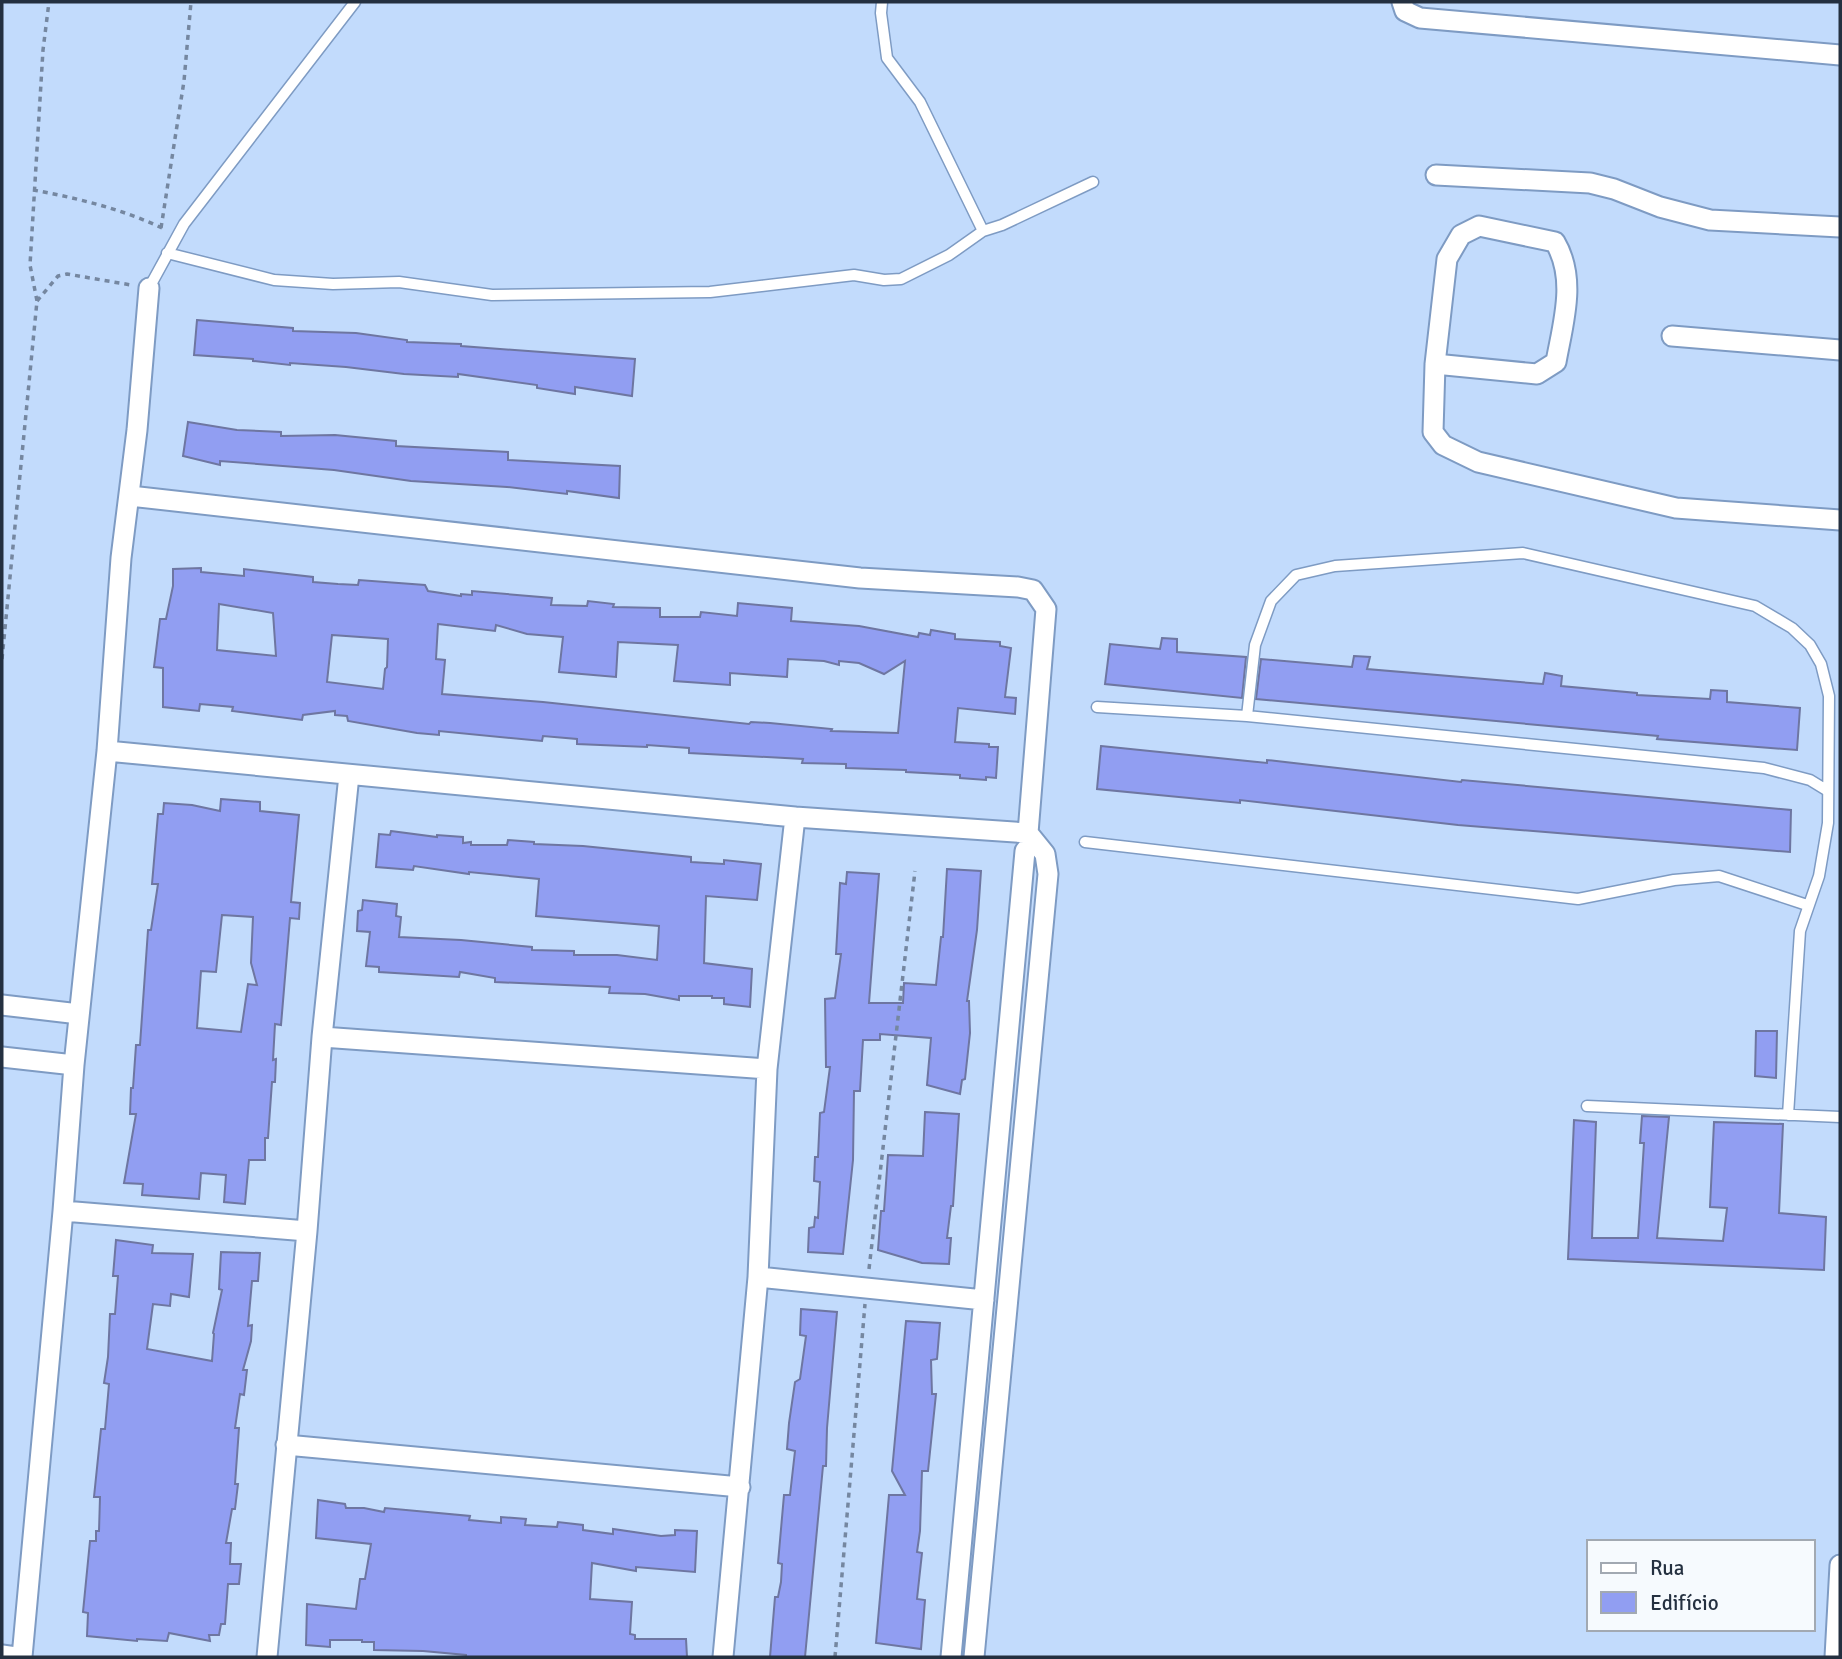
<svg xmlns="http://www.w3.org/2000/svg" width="1842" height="1659" font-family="Signika,sans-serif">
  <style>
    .building { fill: #919ef2; stroke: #6e76a1; stroke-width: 2; fill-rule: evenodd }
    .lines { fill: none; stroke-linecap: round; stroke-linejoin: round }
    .lane-casing { stroke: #7e9bc3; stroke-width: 13 }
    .street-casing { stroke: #7e9bc3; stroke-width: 23 }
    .path { stroke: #7587a0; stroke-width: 3.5; stroke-dasharray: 5 5; stroke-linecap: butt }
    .lane { stroke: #fff; stroke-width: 10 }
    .street { stroke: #fff; stroke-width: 19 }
  </style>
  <rect width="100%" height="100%" fill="#c2dbfc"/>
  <!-- building -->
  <path class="building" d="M197,320L293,328V331L356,333L407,340V342L461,344V346L635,359L632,396L575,387V394L537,388V385L458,374V377L404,374L346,367L290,363V365L253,361V359L194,355Z
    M188,422L237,430L281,432V436L335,435L396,441V446L508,452V460L620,466L619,498L567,491V494L507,487L411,481L334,470L220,461V465L183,456Z
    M201,568V572L244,576V569L313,577V582L338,584L358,585L359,580L425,585L428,591L461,596V594L472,595V591L552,598L551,605L587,606L588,601L614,604L613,607L660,608V617H700L701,612L737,616L738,603L792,608L791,621L859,626L918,637L919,633L930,635L931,630L955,634V639L1000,642V646L1011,648L1005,697L1016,698L1015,714L958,708L955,742L989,744V747H998L996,778L986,777V780L960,778V775L906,772V770L846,768V764L802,763L803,759L689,753V748L647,745V747L577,744V739L543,736L542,741L439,731V735L417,733L348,721L347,716L335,715V711L303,715L302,720L232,711L233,707L200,704L199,711L163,707V668L154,667L160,619H166L173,586V569ZM219,604L273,613L276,656L217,650ZM438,624L495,631L496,625L527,634L563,637L559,672L616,677L618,642L678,645L674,681L730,685V673L787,677L788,659L824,661L839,665V661L859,663L884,674L905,661L898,733L831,731L832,729L770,723L751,722L749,724L543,702L442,694L445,660L436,659ZM332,635L388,639L387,667L385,669L383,689L327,682Z
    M1162,638L1177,639V652L1246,657L1242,698L1105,684L1110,644L1160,649Z
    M1354,656L1370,657L1367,669L1543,684L1545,673L1562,676L1561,686L1637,693V695L1710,699L1711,690L1727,691V702L1800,708L1797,750L1657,739L1658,736L1256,699L1261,659L1352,667Z
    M1101,746L1267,763V760L1461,782L1462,780L1791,810L1790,852L1458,825L1240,800V803L1097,789Z
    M221,799L260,802V811L299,815L291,902L300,903L299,919L290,918L281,1025L275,1024L273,1060L276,1059L275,1082H272L268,1138H265V1160H249L245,1204L224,1202L226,1175L201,1173L199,1199L142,1195L143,1184L124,1183L136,1114H130L131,1088H133L136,1045H140L148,930H151L158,884H152L158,814H163L164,803L192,805L220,811ZM222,915L253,917L251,963L257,985L248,984L241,1032L197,1028L201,971L216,972Z
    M391,831L437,837V835L463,837V843L471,842V845H507L508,840L534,842V844L583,846L691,857V862L724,864V860L761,864L757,900L706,896L704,963L752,969L750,1007L724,1004V998H712V996H679V1000L645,994L609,993L610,987L495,982V978L460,972L459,977L379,972V967L366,966L370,932L357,931L358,911L362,910L363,900L397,904L396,916L401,917L399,937L461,940L532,947V950L574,951V955H617L657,960L659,926L536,916L539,879L469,872V874L414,866L413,870L376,867L379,834L390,835Z
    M947,869L981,871L977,930L967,1001H969L970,1033L965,1079L962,1080L960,1094L927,1085L931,1038L880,1034V1040H863L860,1091H854L853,1160L843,1254L808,1252L809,1228L814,1227L815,1217L818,1218L820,1182L814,1181L815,1157H818L820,1113L824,1112L830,1067H826L825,999L835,998L841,954H836L840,883L846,884L847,872L879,874L869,1003H903L904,983L936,985L941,937H943Z
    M1756,1031H1777L1776,1078L1755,1076Z
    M925,1112L959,1114L953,1206H951L947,1238H951L949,1264L922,1263L878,1250L881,1211H884L888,1155L923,1156Z
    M1642,1116L1669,1117L1657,1238L1723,1241L1727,1208L1710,1207L1714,1122L1783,1124L1779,1213L1826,1217L1824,1270L1568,1259L1574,1120L1596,1122L1592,1238H1638L1644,1143H1640Z
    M116,1240L153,1245L152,1253L193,1254L189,1297L171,1294L170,1306L153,1304L147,1349L212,1361L214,1334L213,1333L222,1290L219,1289L221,1252L260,1253L258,1281H252L248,1326L252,1325L251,1341L243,1370H247L244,1395L240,1394L235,1428H239L235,1484H238L235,1509H232L226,1543H231L230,1564H241L239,1584H228L225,1624H221L219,1635H209L210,1641L169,1633L167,1641L137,1639V1641L87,1636L88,1613L83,1612L90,1541H96V1531H99L100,1497H94L101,1429H105L109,1384L104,1383L108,1357L110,1314H115L118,1276H113Z
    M801,1309L837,1312L827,1428L826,1466H823L805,1657H770L775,1597H778L781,1582L782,1564L778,1563L784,1495H790L795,1451L787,1449L789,1423L795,1382L800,1379L806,1336L800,1335Z
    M906,1321L940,1323L937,1359L931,1360L932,1394H936L928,1471H922L920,1531L917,1552L922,1553L917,1599L925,1600L921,1649L876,1643L889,1495H905L892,1471Z
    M318,1500L345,1504L346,1508H364L384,1512L385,1508L470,1516L469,1520L501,1523V1517L526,1519L525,1525L557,1527L558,1522L583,1525V1530L613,1534V1529L661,1536L675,1535V1530L697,1531L695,1572L636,1567V1571L592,1563L590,1599L632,1602L630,1634L635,1635V1639H686L687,1657H466V1655L423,1651L374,1650V1642H362V1640H330V1647L306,1645L307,1604L356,1609L360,1579H365L371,1544L316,1538Z"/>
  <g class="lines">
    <defs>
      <path id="lane" d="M882,2L881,13L887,58L920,102L983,231L1002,225L1093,182
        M167,253L274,280L333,284L399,282L492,295L710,292L854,275L884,280L901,279L949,255L983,231
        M149,288L184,224L355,2
        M1097,707L1247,716L1764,768L1810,780L1828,791
        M1247,716L1255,645L1271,601L1296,575L1335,566L1523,553L1755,606L1792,628L1810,645L1821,664L1829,696L1828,823L1819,876L1800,931L1788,1115
        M1085,842L1578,899L1674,880L1719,876L1807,905
        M1587,1106L1840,1117"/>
      <path id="street" d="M1402,2L1405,11L1420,18L1840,55
        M1436,175L1590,183L1614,189L1660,207L1710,220L1840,227
        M1672,336L1840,350
        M1435,364L1537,374L1556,362C1563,323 1577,279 1555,242L1479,226L1461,235L1447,259L1435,364L1433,432L1443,445L1478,462L1676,508L1840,520
        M130,496L860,578L1018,587L1033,590L1046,609L1028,833
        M107,751L795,817L1028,833L1045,854L1048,874L974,1657
        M2,1005L79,1014
        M322,1037L767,1069
        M2,1057L74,1065
        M63,1211L307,1231
        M758,1277L984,1300
        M286,1445L740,1487
        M2,1655L16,1657
        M22,1657L63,1211L74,1065L107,751L121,558L137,430L149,288
        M267,1657L307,1231L322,1037L349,775
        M723,1657L758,1277L767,1069L795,817
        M951,1657L1025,851L1033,841
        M1835,1657L1840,1565"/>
    </defs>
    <!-- lane casing -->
    <use href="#lane" class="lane-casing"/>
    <!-- street casing -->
    <use href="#street" class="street-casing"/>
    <!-- path -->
    <path class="path" d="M33,190C77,198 122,209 162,228
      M161,228L184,81L191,2
      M37,301L58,276L67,274L131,285
      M2,659L37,301L30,265L43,50L49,2
      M869,1269L915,871
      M835,1657L865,1304"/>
    <!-- lane -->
    <use href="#lane" class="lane"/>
    <!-- street -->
    <use href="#street" class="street"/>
  </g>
  <!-- border -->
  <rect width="1842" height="1659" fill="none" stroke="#243040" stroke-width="7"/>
  <!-- legend -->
  <rect x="1587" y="1540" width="228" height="91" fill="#f6fafe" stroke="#a2a9b2" stroke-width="2"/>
  <rect x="1601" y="1563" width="35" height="10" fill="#ffffff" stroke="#a2a9b2" stroke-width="2"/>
  <text x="1650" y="1575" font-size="21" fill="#243040">Rua</text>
  <rect x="1601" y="1592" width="35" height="21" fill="#919ef2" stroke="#a2a9b2" stroke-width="2"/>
  <text x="1650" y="1610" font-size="21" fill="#243040">Edifício</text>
</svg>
